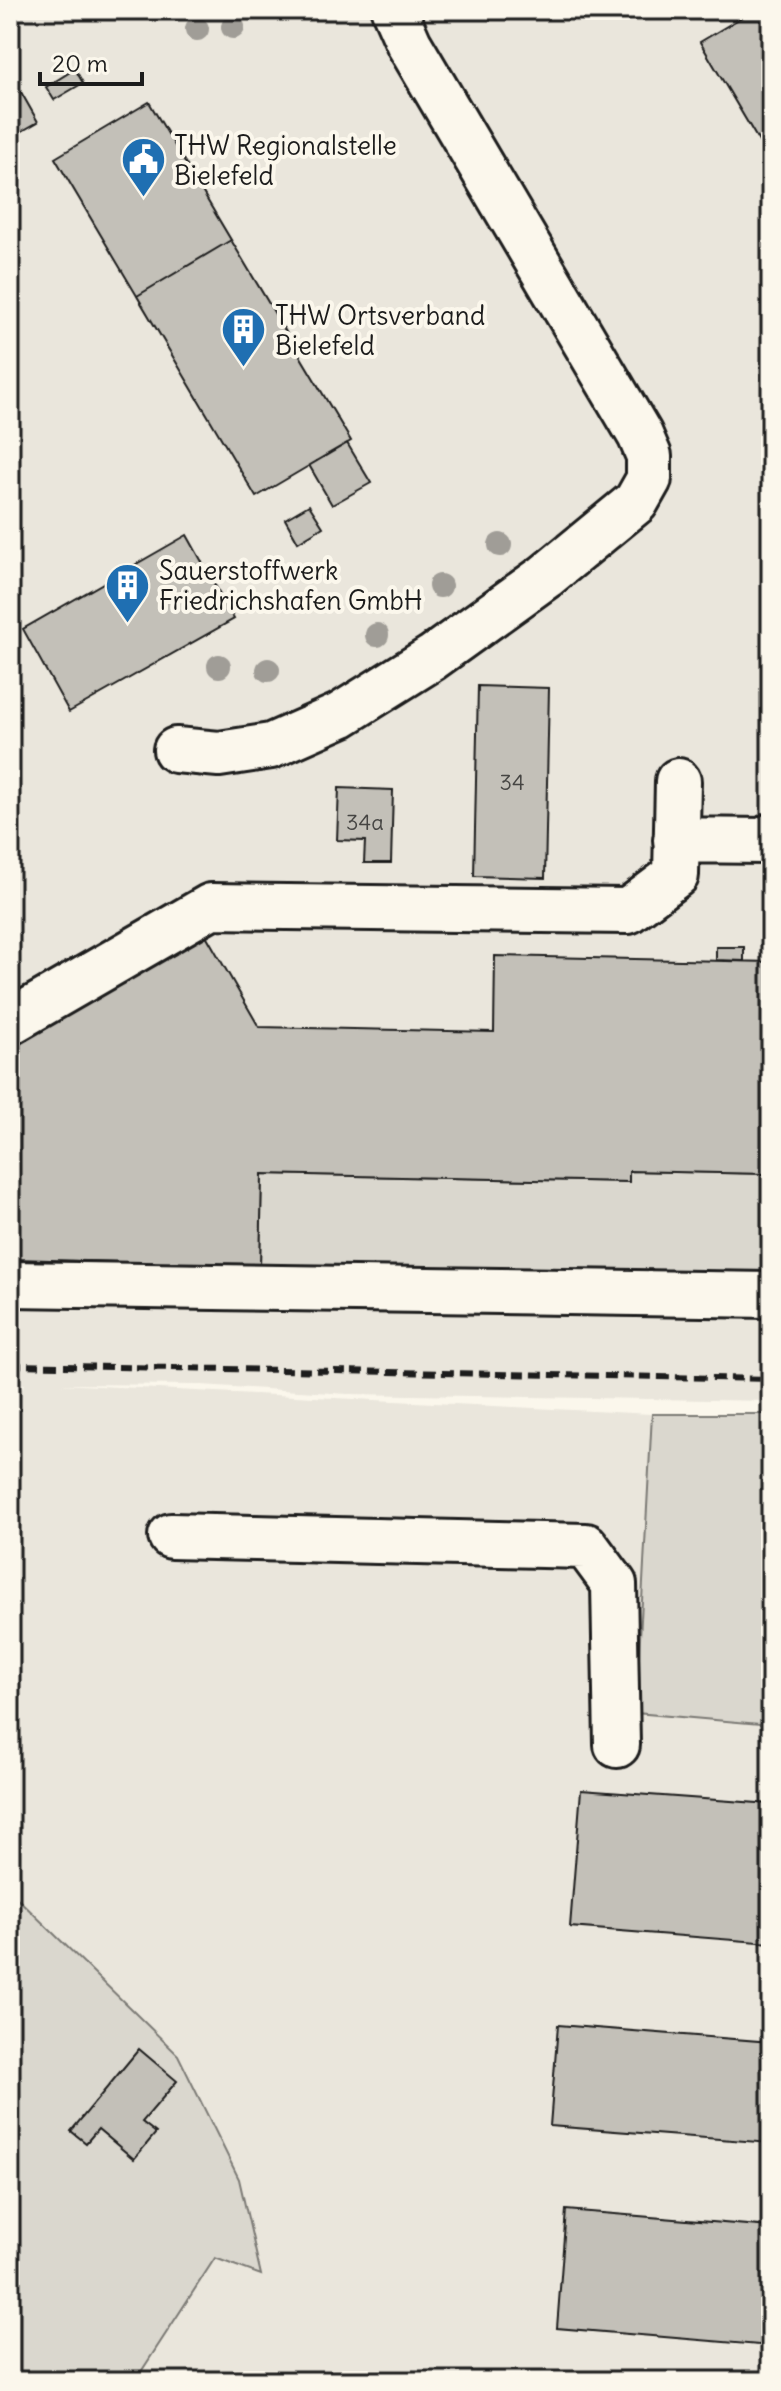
<svg xmlns="http://www.w3.org/2000/svg" width="781" height="2391" font-family="Delius,sans-serif">
  <style>
    .built { fill: #eae6dc }
    .green { fill: #dad7ce; stroke: #7b7a75; stroke-width: 2 }
    .building { fill: #c3c0b8; stroke: #1c1c1c; stroke-width: 2 }
    .lines { fill: none; stroke-linecap: round; stroke-linejoin: round }
    .minor-casing { stroke: #1c1c1c; stroke-width: 50 }
    .minor { stroke: #fbf7ec; stroke-width: 44 }
    .rail { stroke: #1c1c1c; stroke-width: 6; stroke-dasharray: 12 6; stroke-linecap: butt }
    .tree { fill: #a09d97 }
    .labels { text-anchor: middle; dominant-baseline: central; stroke-width: 8; stroke-linejoin: round; paint-order: stroke }
    .number-label { font-size: 22px; fill: #464543 }
    .poi-label { font-size: 26px; fill: #1c1c1c; stroke: #fbf7ec; text-anchor: start }
  </style>
  <rect width="100%" height="100%" fill="#fbf7ec"/>
  <filter id="ink" filterUnits="userSpaceOnUse"><feTurbulence type="fractalNoise" baseFrequency=".0125" numOctaves="2"/><feDisplacementMap in="SourceGraphic" scale="16" xChannelSelector="R" yChannelSelector="G"/><feConvolveMatrix kernelMatrix="1 2 1 2 8 2 1 2 1" color-interpolation-filters="sRGB"/></filter>
  <g filter="url(#ink)">
    <!-- built -->
    <path class="built" d="M10,10H118L243,14L282,10H771V1401L348,1394L201,1385L60,1384L652,1414L636,1713L771,1725V2381H135L216,2258L261,2274L178,2055L10,1891V1404L25,1384L10,1383Z"/>
    <!-- green -->
    <path class="green" d="M629,1171L771,1174V1280L260,1266L262,1174L628,1182Z
      M652,1414H771V1725L636,1713Z
      M10,1891L178,2055L239,2179L261,2275L215,2258L135,2381H10Z"/>
    <!-- building -->
    <path class="building" d="M754,10H771V162L700,42Z
      M75,69L83,83L54,100L46,87Z
      M21,92L38,122L10,138V98Z
      M149,102L231,240L137,296L55,158Z
      M231,240L351,441L256,497L137,296Z
      M347,443L371,483L332,505L309,465Z
      M309,505L323,527L298,542L285,519Z
      M187,535L234,619L69,712L23,629Z
      M478,686L549,688L545,878L474,876Z
      M339,788L393,790L391,863H364L365,841L337,840Z
      M202,928L259,1027L494,1032L495,956L771,962V1177H765V1174L629,1171V1182L262,1174L260,1266L15,1259L10,1250V1043Z
      M716,947H744V961L716,960Z
      M581,1790L771,1804V1943L570,1927Z
      M558,2025L771,2042V2143L550,2126Z
      M139,2049L177,2081L142,2122L156,2133L134,2159L98,2129L86,2143L71,2131Z
      M566,2210L771,2227V2346L557,2328Z"/>
    <g class="lines">
      <defs>
        <path id="minor" d="M176,750L219,754L271,746L341,715L432,658L546,576L636,502L649,479V456L640,435L409,44L394,10
          M676,840L766,841L771,836
          M10,1022L211,906L628,911L676,875L678,781
          M10,1284L771,1295
          M171,1536L586,1546L614,1584L617,1745"/>
      </defs>
      <!-- minor casing -->
      <use href="#minor" class="minor-casing"/>
      <!-- minor -->
      <use href="#minor" class="minor"/>
      <!-- rail -->
      <path class="rail" d="M10,1365L771,1379"/>
    </g>
    <!-- trees -->
    <g class="tree">
      <circle cx="233" cy="27" r="12"/>
      <circle cx="197" cy="29" r="12"/>
      <circle cx="500" cy="545" r="12"/>
      <circle cx="440" cy="586" r="12"/>
      <circle cx="377" cy="635" r="12"/>
      <circle cx="219" cy="666" r="12"/>
      <circle cx="268" cy="670" r="12"/>
    </g>
  </g>
  <!-- icons -->
  <defs>
    <symbol id="civic-pin" viewBox="-11 -11 22 30"><path d="M0 17L-7.5 6A9.5 9.5 0 1 1 7.5 6Z" fill="#1f6fb2" stroke="#fbf7ec"/><path d="M-.6-6.5H3V-4.5H.6V-3L4-1V1h2V6H-6V1h2V-1L-.6-3ZM-1.2 2.5V6h2.4V2.5Z" fill="#fff"/></symbol>
    <symbol id="building-pin" viewBox="-11 -11 22 30"><path d="M0 17L-7.5 6A9.5 9.5 0 1 1 7.5 6Z" fill="#1f6fb2" stroke="#fbf7ec"/><path d="M-4-6H4V6H1V3H-1V6H-4ZM-2.5-4.3h1.7v1.8h-1.7ZM.8-4.3h1.7v1.8H.8ZM-2.5-1h1.7V.8h-1.7ZM.8-1h1.7V.8H.8Z" fill="#fff"/></symbol>
  </defs>
  <g fill-rule="evenodd">
    <use href="#civic-pin" x="118" y="134" width="51" height="69"/>
    <use href="#building-pin" x="218" y="304" width="51" height="69"/>
    <use href="#building-pin" x="102" y="560" width="51" height="69"/>
  </g>
  <g class="labels">
    <!-- number labels -->
    <g class="number-label">
      <text x="512" y="782">34</text>
      <text x="365" y="822">34a</text>
    </g>
    <!-- poi labels -->
    <g class="poi-label">
      <text x="174" y="145">THW Regionalstelle<tspan x="174" dy="30">Bielefeld</tspan></text>
      <text x="275" y="315">THW Ortsverband<tspan x="275" dy="30">Bielefeld</tspan></text>
      <text x="159" y="570">Sauerstoffwerk<tspan x="159" dy="30">Friedrichshafen GmbH</tspan></text>
    </g>
  </g>
  <!-- margin -->
  <rect width="781" height="2391" fill="none" stroke="#fbf7ec" stroke-width="40"/>
  <rect x="20" y="20" width="741" height="2351" fill="none" stroke="#1c1c1c" stroke-width="3" filter="url(#ink)"/>
  <!-- scale -->
  <path d="M40 72v12h102v-12" fill="none" stroke="#1c1c1c" stroke-width="4"/>
  <text x="52" y="72" font-size="24" fill="#1c1c1c" stroke="#fbf7ec" stroke-width="6" paint-order="stroke">20 m</text>
</svg>
